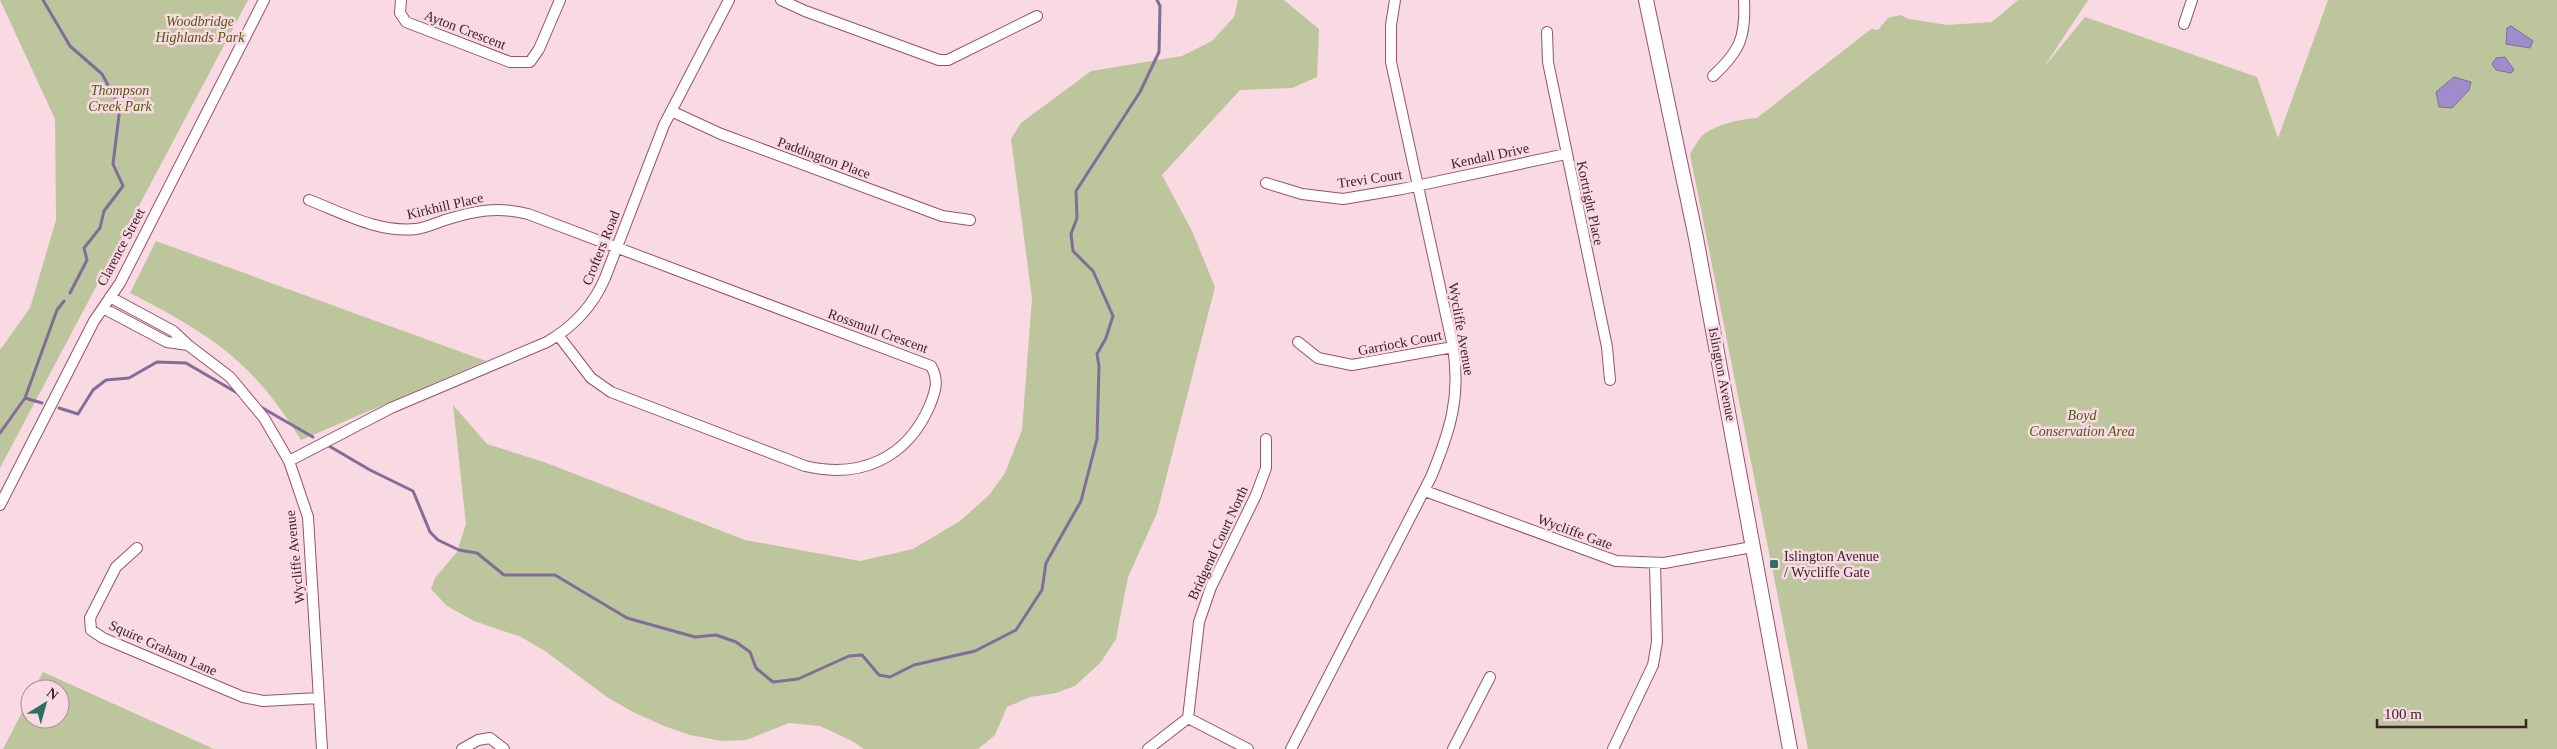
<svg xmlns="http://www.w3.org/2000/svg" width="2557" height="749" font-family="'Times New Roman',serif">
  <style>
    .green { fill: #bcc59c }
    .water { fill: #9f8cca; stroke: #826c9a }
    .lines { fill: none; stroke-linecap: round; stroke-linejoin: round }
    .stream { stroke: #826c9a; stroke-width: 3 }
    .minor-casing { stroke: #96536b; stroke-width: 12 }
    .major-casing { stroke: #96536b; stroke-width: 16 }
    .minor { stroke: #fff; stroke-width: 10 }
    .major { stroke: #fff; stroke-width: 14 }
    .poi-dot { fill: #2c7063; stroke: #f9d9e2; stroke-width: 2 }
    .labels { text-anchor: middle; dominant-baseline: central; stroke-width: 5; stroke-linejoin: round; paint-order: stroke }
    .park-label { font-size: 14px; font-style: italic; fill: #505b0e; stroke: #f9d9e2 }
    .street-label { font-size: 14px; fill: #3e212b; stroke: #f9d9e2 }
    .poi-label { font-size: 14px; fill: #3e212b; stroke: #f9d9e2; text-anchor: start }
  </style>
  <rect width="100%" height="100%" fill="#f9d9e2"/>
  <!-- green -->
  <path class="green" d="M0,0H248L0,468V350L30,308L56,220L55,119Z
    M1238,0H1284L1319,29L1317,77L1292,88L1240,90L1162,175L1192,231L1215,287L1157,513L1128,577L1116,639L1101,662L1075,686L1056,693L1030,697L1007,707L995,735L978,749H864L852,741L820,726L789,723L746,740L722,741L690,735L664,726L633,712L607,697L545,651L521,637L474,621L447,606L431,589L435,578L457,552L466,524L453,405L487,444L544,462L745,540L860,561L913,549L960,521L989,495L1005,473L1022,430L1032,298L1011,139L1021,123L1091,71L1182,56L1212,41L1234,17Z
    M2018,0H2088L2044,67L2085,17L2257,77L2278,138L2328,0H2557V749H1808L1690,154C1693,149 1697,142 1701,137C1713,125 1740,119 1757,118L1871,29L1878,30L1888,18L1900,15L1909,19L1947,25L1992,22Z
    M156,241L486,361L301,440C252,361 212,335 130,293Z
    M43,672L214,749H3L30,697V719H60V689H34Z"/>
  <!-- water -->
  <path class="water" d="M2511,26L2533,41L2530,48L2506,44L2507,28Z
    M2505,57L2514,70L2511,73L2496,70L2492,64L2496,58Z
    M2454,77L2471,82L2469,90L2452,108L2439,107L2436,92Z"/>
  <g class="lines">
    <!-- stream -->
    <path class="stream" d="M43,0L70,46L102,74L120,107L113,164L123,186L104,211L100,228L84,248L87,260L70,293
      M25,398L42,403
      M259,406L313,437
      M59,408L78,414L93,390L106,380L129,378L157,362L186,363L239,394
      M0,433L25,398L57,310L64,301
      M329,446L370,470L413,491L430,532L438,540L459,550L477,553L504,575H555L627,618L695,637L716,635L736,642L750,652L756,668L773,682L798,679L849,656L862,655L879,675L890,677L914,665L975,651L1016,630L1042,590L1046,563L1081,501L1097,439L1099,366L1097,354L1106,338L1113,316L1093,271L1073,251L1071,234L1077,218L1076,191L1140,92L1159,52L1160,6L1157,0"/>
    <defs>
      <path id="minor" d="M401,0L400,13L406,22L510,62H530L539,49L560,0
        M781,0L805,11L939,60H948L1037,16
        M2184,24L2192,0
        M1547,32L1548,62L1607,347L1610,380
        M1713,76C1740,51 1746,37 1744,0
        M671,111L721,134L942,216L970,220
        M1266,183L1302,194L1343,199L1402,189L1566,154
        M309,200C343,213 378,233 416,229C425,228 436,223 445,220C474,211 497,206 528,214L931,366C939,380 936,390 930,405C907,459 860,479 805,466L611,392L591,378L558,335
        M110,297L173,331L188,345L230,377L264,418L289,461L308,517L322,749
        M103,308L167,342L188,345
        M1298,342L1318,358L1352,365L1453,347
        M289,461L391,408L547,342C573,327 593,306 605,278L664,125L729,0
        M1425,491L1616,561L1664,563L1752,547
        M0,505L94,321L120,283L264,0
        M137,548L116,567L90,618L91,630L103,638L243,697L263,701L319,698
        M1188,718L1199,622L1211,587L1256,495L1266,468V439
        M1188,718L1248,749
        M462,749L478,740L490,738L504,749
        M1148,749L1188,718
        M1291,749L1431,477C1450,431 1461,397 1453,347L1391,62V25L1395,0
        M1453,749L1490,677
        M1613,749L1653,665L1657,642L1655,564"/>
      <path id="major" d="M1646,0L1696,238L1790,749"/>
    </defs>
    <!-- minor casing -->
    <use href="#minor" class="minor-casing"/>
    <!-- major casing -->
    <use href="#major" class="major-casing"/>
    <!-- minor -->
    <use href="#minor" class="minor"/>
    <!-- major -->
    <use href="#major" class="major"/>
  </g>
  <!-- markers -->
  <rect class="poi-dot" x="1769" y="559" width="10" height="10" rx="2.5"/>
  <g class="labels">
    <!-- park labels -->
    <g class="park-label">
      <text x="200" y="21">Woodbridge<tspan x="200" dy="16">Highlands Park</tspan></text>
      <text x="120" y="90">Thompson<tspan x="120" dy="16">Creek Park</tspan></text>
      <text x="2082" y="415">Boyd<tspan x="2082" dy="16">Conservation Area</tspan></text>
    </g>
    <!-- street labels -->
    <g class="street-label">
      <text transform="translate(465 30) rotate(21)">Ayton Crescent</text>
      <text transform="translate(1490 156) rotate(-12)">Kendall Drive</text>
      <text transform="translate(824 158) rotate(20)">Paddington Place</text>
      <text transform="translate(1370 179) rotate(-8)">Trevi Court</text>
      <text transform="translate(1590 203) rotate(78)">Kortright Place</text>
      <text transform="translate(445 206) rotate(-13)">Kirkhill Place</text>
      <text transform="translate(121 247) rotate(-62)">Clarence Street</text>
      <text transform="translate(601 248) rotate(-68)">Crofters Road</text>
      <text transform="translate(1461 329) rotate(80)">Wycliffe Avenue</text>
      <text transform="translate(878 331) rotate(20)">Rossmull Crescent</text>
      <text transform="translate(1400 343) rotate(-11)">Garriock Court</text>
      <text transform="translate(1722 374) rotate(79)">Islington Avenue</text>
      <text transform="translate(1575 532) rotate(20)">Wycliffe Gate</text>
      <text transform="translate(1218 543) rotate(-65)">Bridgend Court North</text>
      <text transform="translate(295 557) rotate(-96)">Wycliffe Avenue</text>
      <text transform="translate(163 648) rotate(24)">Squire Graham Lane</text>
    </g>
    <!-- poi labels -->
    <g class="poi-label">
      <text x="1784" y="556">Islington Avenue<tspan x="1784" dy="16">/ Wycliffe Gate</tspan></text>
    </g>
  </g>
  <!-- north arrow -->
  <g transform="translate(45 704) rotate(37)"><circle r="24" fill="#f9d9e2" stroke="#ae8f99"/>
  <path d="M0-4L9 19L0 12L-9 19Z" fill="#2c7063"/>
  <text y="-8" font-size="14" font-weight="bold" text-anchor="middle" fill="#3e212b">N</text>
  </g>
  <!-- scale -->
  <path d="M2377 719v8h149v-8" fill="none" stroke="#3e212b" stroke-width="2.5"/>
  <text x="2384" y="719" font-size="15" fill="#3e212b" stroke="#f9d9e2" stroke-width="4" paint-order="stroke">100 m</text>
</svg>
